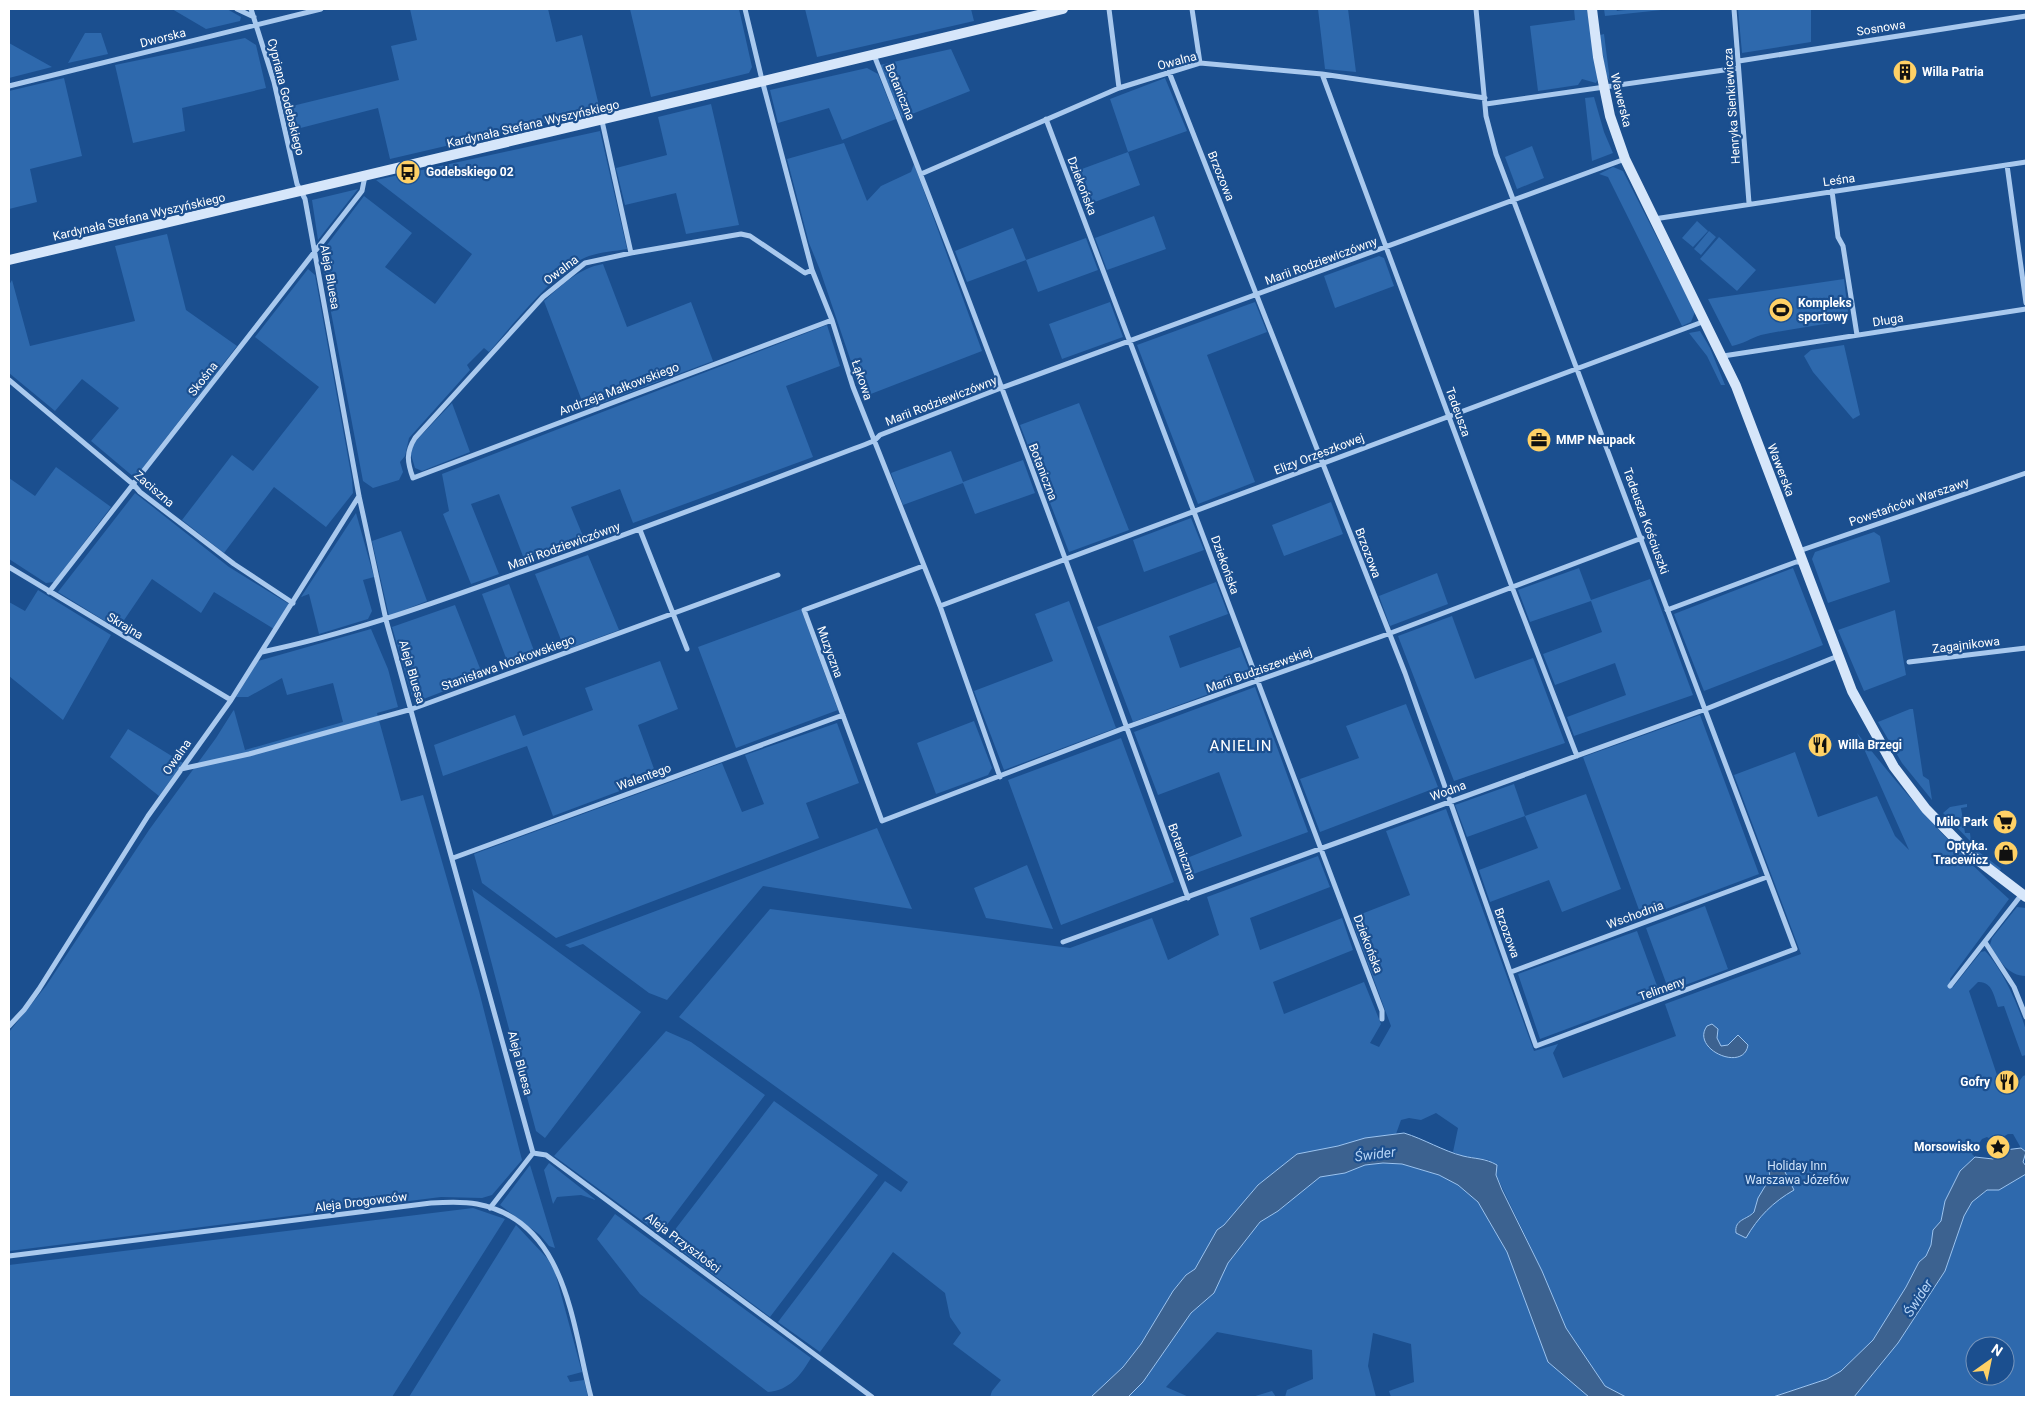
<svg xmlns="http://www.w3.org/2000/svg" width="2035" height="1406" font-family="Roboto,sans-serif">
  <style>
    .green { fill: #2e69ad; fill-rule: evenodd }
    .water { fill: #3c6290; stroke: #9cc4f0 }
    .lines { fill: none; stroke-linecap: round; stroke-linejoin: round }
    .minor { stroke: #a9c9ee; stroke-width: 5 }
    .secondary { stroke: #d6e6fa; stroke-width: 10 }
    .labels { text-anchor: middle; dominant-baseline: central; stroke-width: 4.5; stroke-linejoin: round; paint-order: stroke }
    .street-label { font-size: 12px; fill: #fff; stroke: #1b4f8f }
    .poi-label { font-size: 12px; font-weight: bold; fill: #fff; stroke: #1b4f8f; text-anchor: start }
    .park-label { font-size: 12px; fill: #cfe3fa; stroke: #1b4f8f }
    .water-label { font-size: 14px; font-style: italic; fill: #b5d3f5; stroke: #1b4f8f }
    .quarter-label { font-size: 15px; letter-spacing: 1px; fill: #fff; stroke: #1b4f8f }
  </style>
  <rect width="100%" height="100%" fill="#1b4f8f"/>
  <!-- green -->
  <path class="green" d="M172,9H227L241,17L240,21L206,29Z
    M410,9H548L556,42L582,35L600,110L390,159L378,108L289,131L284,108L399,80L391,46L417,40Z
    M630,9H739L752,67L749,73L651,97Z
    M805,9H971L974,21L817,57Z
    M1318,9H1348L1356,72L1325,69Z
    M1574,9H1587L1598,79L1596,83L1582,79L1578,85L1538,91L1530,26L1575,20Z
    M1604,9H1616L1617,11C1632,9 1652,9 1671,9L1605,16Z
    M1738,9H1811V42L1742,53Z
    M85,33H101L108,54L68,63Z
    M1604,34L1610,81L1606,76L1600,35Z
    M245,38L256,45L266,88L182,108L185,131L133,143L115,65Z
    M9,43L52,67L9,78Z
    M951,49L970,91L902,118L880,65Z
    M867,68L878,74L896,119L842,140L829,108L778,123L770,90Z
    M64,78L82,156L30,169L37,202L9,209V91Z
    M1165,78L1187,131L1128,152L1140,185L1084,206L1071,173L1128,152L1110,99Z
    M1594,97L1604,132L1613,153L1592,161L1585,98Z
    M711,104L739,225L686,234L676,193L625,205L616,168L667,155L658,117Z
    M600,131L627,249C615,251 601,252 589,256C560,265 510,328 489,352L484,348L467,365L470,370L409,438L405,456L400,462L403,472L399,480L373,488L363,481L320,254L364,196L412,233L385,267L435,304L472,254L376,180Z
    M844,143L867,201L881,186L911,172L914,164L982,351L863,397L820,270L809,243L787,159Z
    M1532,146L1544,178L1517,189L1505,157Z
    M1613,167L1623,171L1695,312L1691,322L1682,326L1608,177L1599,174Z
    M358,189L318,240L312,200Z
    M1154,216L1166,249L1107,270L1095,238Z
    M1697,221L1708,231L1693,247L1682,238Z
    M1013,228L1026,260L1086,238L1098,270L1038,292L1026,260L967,282L955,251Z
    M1709,231L1716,237L1701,255L1694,249Z
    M167,234L186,310L237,346L135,478L91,441L119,408L82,379L55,411L9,373V285L12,280L30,346L135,321L115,246Z
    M1719,237L1756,270L1737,291L1700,259Z
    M1379,256L1384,258L1394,286L1335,308L1324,276Z
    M603,264L627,327L691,302L713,361L585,409L544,301C562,285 579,268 603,264Z
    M308,269L315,275L352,479L353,493L326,527L274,487L224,553L182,520L232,455L253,471L319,387L255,337Z
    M1844,279L1849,320C1820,325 1790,329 1761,335C1751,338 1743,344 1732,346L1708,299Z
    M1110,302L1123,337L1062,359L1049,324Z
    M1255,302L1267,332L1207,355L1255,482L1198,504L1137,345Z
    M827,325L840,366L786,386L813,457L633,523L620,489L571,507L585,541L526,564L499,494L471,504L499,574L471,584L443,514L449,511L442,474Z
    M1700,331L1710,348L1725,385H1721L1707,356L1689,333Z
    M1844,345L1860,415L1853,419L1813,372L1804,356L1811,350Z
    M452,403L470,452L422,471L415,468L409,448Z
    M1079,403L1129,530L1069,552L1020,425Z
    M951,451L963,482L1023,460L1035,493L975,514L963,483L903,505L891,473Z
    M56,467L111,507L54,582L46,583L9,559V478L35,496Z
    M135,493L229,567L289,604L274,629L214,592L201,613L152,579L118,629L58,592Z
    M1331,502L1343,534L1284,556L1272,525Z
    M356,513L374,577L363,580L372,611L368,619L319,634L309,594L301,597Z
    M1191,518L1204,550L1144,572L1133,540Z
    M401,531L427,601L389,616L372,541Z
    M1874,532L1880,536L1890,582L1828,603L1812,559L1815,552Z
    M588,555L619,630L565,650L535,574Z
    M1579,568L1591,600L1650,579L1693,695L1574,736L1567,717L1626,695L1615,663L1555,685L1543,654L1602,632L1591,601L1530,622L1518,590Z
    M1793,568L1823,645L1704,691L1674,614Z
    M1437,573L1448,604L1390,626L1379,596Z
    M1216,582L1228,614L1169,636L1180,668L1240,647L1252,678L1133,722L1097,627Z
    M509,584L536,656L509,666L482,594Z
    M38,590L111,635L63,720L9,676V602L25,611Z
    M1069,601L1116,728L1004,770L974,691L1053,661L1035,614Z
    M455,605L483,676L421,700L420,696H412L392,627Z
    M801,609L838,710L736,748L698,647Z
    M1895,610L1906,675L1864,691L1838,630Z
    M1452,616L1475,679L1533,658L1565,743L1454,781L1398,636Z
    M371,629L388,669L398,707L377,713L401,801L423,795L479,991L522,1160L492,1195L482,1198L441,1197L9,1251V1032L46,986L149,830L216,738L233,711L234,710L245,750L343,722L333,683L287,695L282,678L248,697H236L258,661Z
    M660,661L678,709L638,725L657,777L553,816L527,746L443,776L434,745L515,715L523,736L593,710L585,688Z
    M1255,687L1308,832L1188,876L1182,860L1242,836L1219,772L1158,795L1134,732Z
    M1406,704L1438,787L1320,832L1300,779L1359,758L1346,726Z
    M1910,709H1913L1923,776L1929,780L1932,800L1902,763L1878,722Z
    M1700,715L1759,874L1642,918L1583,757Z
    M974,721L992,768L988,775L936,794L917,743Z
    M837,723L859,783L806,803L819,838L556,938L482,883L474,854L722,763L742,812L764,804L745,755Z
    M128,729L183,763L159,796L110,757Z
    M1857,733C1904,792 1952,849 2009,899L1950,979L1953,987L1981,952L1985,951C2002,968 2020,1008 2026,1031C2027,1038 2026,1047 2026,1055L2022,1056L2004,1006L1998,1007C1994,996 1992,981 1978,982L1969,991L1997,1075V1085L2013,1084L2015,1093L2014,1084L2018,1083L2023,1076L2026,1075V1152L2021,1148L2013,1134H2008L1995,1142L1987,1137L1982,1139L1972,1154L1975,1157L1960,1171L1945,1201L1941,1221L1933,1230L1931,1245L1926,1256L1919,1262L1906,1287L1873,1340L1841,1371L1827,1379L1773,1397H1626L1605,1386L1566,1328L1542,1271L1489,1160L1461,1156L1453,1152L1458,1128L1436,1113L1421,1120L1409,1118L1401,1120L1396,1134L1365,1138L1338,1146L1297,1154L1258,1185L1224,1225L1217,1230L1195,1269L1186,1275L1173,1291L1141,1344L1123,1367L1091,1397H990L992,1391L1001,1380L953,1344L961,1333L950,1317L945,1293L893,1252L820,1352L778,1322L885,1181L901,1192L908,1182L679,1017L770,909L1070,948L1152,918L1168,960L1219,935L1207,897L1318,856L1330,887L1250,918L1260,950L1342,918L1353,950L1273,982L1284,1014L1364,982L1381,1024L1370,1043L1379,1047L1391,1026L1351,918L1410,895L1386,831L1446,809L1534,1051L1558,1044L1553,1053L1563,1078L1676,1036L1665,1004L1801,954L1734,775L1795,752L1818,817L1877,796L1895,836L1909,850Z
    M1121,738L1174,882L1061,925L1008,780Z
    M1514,784L1525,816L1586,794L1621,889L1562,912L1549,880L1490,902L1479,870L1538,848L1525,816L1467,837L1455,805Z
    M1967,804V807L1961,808L1965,833H1970L1971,842L1943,813L1950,807Z
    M877,828L912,909L763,886L667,1000L649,993L583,944L570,948L565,945Z
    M1962,839L2000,868L2001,869L1998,872Z
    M1027,865L1053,929L986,918L974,888Z
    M472,889L641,1012L545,1138L536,1131Z
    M1705,906L1728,969L1669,991L1646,928Z
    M2017,907L2026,908V976C2008,976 1999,960 1990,945L1992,938Z
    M1637,931L1660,994L1540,1039L1518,974Z
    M666,1031L691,1042L765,1095L660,1234L554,1156Z
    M774,1101L878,1175L770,1317L667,1240Z
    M549,1163L596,1200L581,1195L557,1197L553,1204L544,1170Z
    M1383,1163L1402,1164L1439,1175L1458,1185L1478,1202L1507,1252L1548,1362L1589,1397H1391L1389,1391L1414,1382L1411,1344L1373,1333L1368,1366L1376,1397H1285L1287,1390L1313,1379L1312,1350L1217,1332L1166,1387L1189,1397H1128L1143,1382L1191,1313L1202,1304L1228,1263L1260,1222L1278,1211L1320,1177L1345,1173L1365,1165Z
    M530,1165L555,1248L549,1246L540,1235L500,1205Z
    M2026,1174V1397H1854L1898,1343L1945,1271L1964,1216L1972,1202L1987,1190H1999ZM1975,1346H2005V1376H1975Z
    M473,1208L505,1219L392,1397H9V1265Z
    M615,1214L811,1358C800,1376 790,1390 768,1392L640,1294L597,1239Z
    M516,1225L547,1258L555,1272L582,1372L567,1376L570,1382L584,1380L588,1397H409Z
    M1272,1391L1276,1397H1252Z"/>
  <!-- water -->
  <path class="water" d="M1712,1024L1718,1029L1717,1038L1721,1046L1728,1045L1738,1035L1748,1045C1744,1073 1690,1049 1707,1026Z
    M1404,1133C1424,1139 1443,1151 1463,1156C1475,1159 1485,1158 1497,1165L1496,1175L1502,1190L1542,1271L1566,1328L1605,1386L1626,1397H1589L1548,1362L1507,1252L1478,1202L1458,1185L1439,1175L1402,1164L1383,1163L1365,1165L1345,1173L1320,1177L1278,1211L1260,1222L1228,1263L1214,1293L1191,1313L1143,1382L1128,1397H1091L1123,1367L1141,1344L1173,1291L1186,1275L1195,1269L1217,1230L1224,1225L1258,1185L1297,1154L1338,1146L1365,1138Z
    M2021,1148L2026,1152L2023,1162L2026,1166V1174L1999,1190H1987L1972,1202L1964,1216L1945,1271L1898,1343L1854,1397H1773L1827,1379L1841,1371L1873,1340L1906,1287L1919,1262L1926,1256L1931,1245L1933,1230L1941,1221L1945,1201L1960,1171L1975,1157L1993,1159L2005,1150Z
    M1774,1164L1789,1165L1791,1168L1785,1172L1794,1190C1773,1202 1758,1217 1746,1238L1736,1233C1734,1219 1747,1220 1754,1212L1758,1198L1770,1178L1769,1170Z"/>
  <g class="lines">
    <!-- minor -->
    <path class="minor" d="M237,9L254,17
      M251,9L274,82L297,184L305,199L359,496L386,620L533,1153
      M745,9L762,80L812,270L832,320L853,387L940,606L1000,777
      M1109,9L1119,88
      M1192,9L1200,63
      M1734,9L1749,203
      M874,55C984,334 1087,615 1188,898
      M1739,61L2026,16
      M1169,72L1405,673L1536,1046L1795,949L1496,154L1486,116L1476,9
      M1322,74L1512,587L1577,756
      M9,86L321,9
      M1486,104L1738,68
      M1046,119L1382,1011V1019
      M602,121L631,253
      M2007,165L2026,303
      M921,174L1119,88L1200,63L1322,74L1485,98
      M1832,191L1838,237L1843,246L1857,335
      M1654,219L2026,162
      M812,270L805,273L750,236L741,234L631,253L585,263L543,297L415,438C406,452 407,462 413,478L832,320
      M1723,356L2026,309
      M9,380L134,485L140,492L234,564L293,603
      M640,530L687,649
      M1799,551L2026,473
      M923,566L804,610L882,821L1127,727L1388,634L1642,538
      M9,567L231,700
      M49,592L362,191L365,176
      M940,606L1705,321
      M1667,610L1796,562H1802
      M262,652C349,634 431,604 515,574C635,532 755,486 874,441L880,435L1001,388L1625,159
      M1909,662L2026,648
      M181,769L249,754L412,709L778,575
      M453,858L843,715
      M1063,942L1706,709L1838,656
      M1985,942L2014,987L2026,1017
      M1511,972L1767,877
      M1950,986L2022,894
      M9,1026L24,1010L39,989L148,816L231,700L359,496
      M490,1208L533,1153L546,1155L872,1397
      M9,1256L431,1203C446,1202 462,1201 477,1204C567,1221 572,1325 591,1397"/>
    <!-- secondary -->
    <path class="secondary" d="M1592,9L1598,57L1610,116L1625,159L1736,386L1852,691L1894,767L1926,809L1971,855L2026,897
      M9,260C360,177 712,94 1063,9"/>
  </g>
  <!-- icons -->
  <defs>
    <symbol id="building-disc" viewBox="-11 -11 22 22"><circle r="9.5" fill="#ffd166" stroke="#1b4f8f"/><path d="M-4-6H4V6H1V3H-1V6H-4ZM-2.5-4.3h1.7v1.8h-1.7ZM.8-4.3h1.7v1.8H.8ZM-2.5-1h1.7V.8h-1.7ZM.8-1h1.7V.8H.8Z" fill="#111"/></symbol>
    <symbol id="bus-disc" viewBox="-11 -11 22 22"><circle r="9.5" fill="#ffd166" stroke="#1b4f8f"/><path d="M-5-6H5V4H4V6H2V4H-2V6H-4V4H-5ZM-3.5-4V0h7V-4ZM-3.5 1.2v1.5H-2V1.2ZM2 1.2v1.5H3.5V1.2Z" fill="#111"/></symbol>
    <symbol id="stadium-disc" viewBox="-11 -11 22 22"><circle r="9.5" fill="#ffd166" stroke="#1b4f8f"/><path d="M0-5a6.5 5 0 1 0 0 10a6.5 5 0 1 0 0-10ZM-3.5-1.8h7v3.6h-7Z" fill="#111"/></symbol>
    <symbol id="office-disc" viewBox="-11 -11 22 22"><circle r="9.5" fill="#ffd166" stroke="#1b4f8f"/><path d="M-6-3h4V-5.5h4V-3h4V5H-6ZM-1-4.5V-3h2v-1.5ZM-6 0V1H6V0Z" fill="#111"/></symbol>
    <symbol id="restaurant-disc" viewBox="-11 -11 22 22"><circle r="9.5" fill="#ffd166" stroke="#1b4f8f"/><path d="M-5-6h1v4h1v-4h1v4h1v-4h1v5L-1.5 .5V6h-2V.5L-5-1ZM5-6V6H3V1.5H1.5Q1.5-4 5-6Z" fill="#111"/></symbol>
    <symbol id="supermarket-disc" viewBox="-11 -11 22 22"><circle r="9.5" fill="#ffd166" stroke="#1b4f8f"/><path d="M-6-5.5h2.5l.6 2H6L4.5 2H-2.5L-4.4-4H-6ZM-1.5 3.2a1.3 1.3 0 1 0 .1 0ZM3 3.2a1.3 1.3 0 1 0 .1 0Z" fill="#111"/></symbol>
    <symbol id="shop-disc" viewBox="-11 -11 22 22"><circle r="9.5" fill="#ffd166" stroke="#1b4f8f"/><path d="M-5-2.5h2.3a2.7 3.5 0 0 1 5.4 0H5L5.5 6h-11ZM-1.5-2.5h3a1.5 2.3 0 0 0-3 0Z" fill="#111"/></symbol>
    <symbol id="sight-disc" viewBox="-11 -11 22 22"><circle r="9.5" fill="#ffd166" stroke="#1b4f8f"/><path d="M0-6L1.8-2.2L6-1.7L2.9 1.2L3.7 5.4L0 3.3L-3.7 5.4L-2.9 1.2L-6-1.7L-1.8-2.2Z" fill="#111"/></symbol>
  </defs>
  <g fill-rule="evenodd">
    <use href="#building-disc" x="1891" y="58" width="28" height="28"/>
    <use href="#bus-disc" x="394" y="158" width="28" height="28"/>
    <use href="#stadium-disc" x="1767" y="296" width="28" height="28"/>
    <use href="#office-disc" x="1525" y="426" width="28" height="28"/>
    <use href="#restaurant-disc" x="1806" y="731" width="28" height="28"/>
    <use href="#supermarket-disc" x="1991" y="808" width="28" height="28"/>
    <use href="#shop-disc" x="1992" y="839" width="28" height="28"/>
    <use href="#restaurant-disc" x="1993" y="1068" width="28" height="28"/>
    <use href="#sight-disc" x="1984" y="1133" width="28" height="28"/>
  </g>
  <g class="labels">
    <!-- street labels -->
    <g class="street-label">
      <text transform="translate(1881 28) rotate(-9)">Sosnowa</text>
      <text transform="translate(163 38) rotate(-14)">Dworska</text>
      <text transform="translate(1177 61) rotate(-15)">Owalna</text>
      <text transform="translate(900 92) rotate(68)">Botaniczna</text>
      <text transform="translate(286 97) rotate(76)">Cypriana Godebskiego</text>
      <text transform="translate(1621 100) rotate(76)">Wawerska</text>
      <text transform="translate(1732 106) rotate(-94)">Henryka Sienkiewicza</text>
      <text transform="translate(533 124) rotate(-13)">Kardynała Stefana Wyszyńskiego</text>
      <text transform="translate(1221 176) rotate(68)">Brzozowa</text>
      <text transform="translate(1839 180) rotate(-8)">Leśna</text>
      <text transform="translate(1082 186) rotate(69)">Dziekońska</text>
      <text transform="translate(139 217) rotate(-13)">Kardynała Stefana Wyszyńskiego</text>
      <text transform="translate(1321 261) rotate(-20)">Marii Rodziewiczówny</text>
      <text transform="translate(561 270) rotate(-37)">Owalna</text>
      <text transform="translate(330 277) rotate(80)">Aleja Bluesa</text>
      <text transform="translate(1888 320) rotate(-9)">Długa</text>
      <text transform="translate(203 379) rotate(-52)">Skośna</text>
      <text transform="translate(862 380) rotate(71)">Łąkowa</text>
      <text transform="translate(619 389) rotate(-21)">Andrzeja Małkowskiego</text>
      <text transform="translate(941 401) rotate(-21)">Marii Rodziewiczówny</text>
      <text transform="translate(1458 412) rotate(70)">Tadeusza</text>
      <text transform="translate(1319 454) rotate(-21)">Elizy Orzeszkowej</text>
      <text transform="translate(1781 470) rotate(69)">Wawerska</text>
      <text transform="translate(1043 472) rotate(69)">Botaniczna</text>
      <text transform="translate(154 489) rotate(41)">Zaciszna</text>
      <text transform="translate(1909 502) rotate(-19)">Powstańców Warszawy</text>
      <text transform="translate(1646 521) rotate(70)">Tadeusza Kościuszki</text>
      <text transform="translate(564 546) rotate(-20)">Marii Rodziewiczówny</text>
      <text transform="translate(1368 553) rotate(69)">Brzozowa</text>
      <text transform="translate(1225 565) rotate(70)">Dziekońska</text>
      <text transform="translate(125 626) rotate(31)">Skrajna</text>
      <text transform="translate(1966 645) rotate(-7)">Zagajnikowa</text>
      <text transform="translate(830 652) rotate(70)">Muzyczna</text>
      <text transform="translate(508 663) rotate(-20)">Stanisława Noakowskiego</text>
      <text transform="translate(1259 670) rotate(-20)">Marii Budziszewskiej</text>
      <text transform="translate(412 672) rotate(74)">Aleja Bluesa</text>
      <text transform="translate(177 757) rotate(-55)">Owalna</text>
      <text transform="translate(644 777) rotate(-20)">Walentego</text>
      <text transform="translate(1448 791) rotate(-20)">Wodna</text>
      <text transform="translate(1182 852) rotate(70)">Botaniczna</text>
      <text transform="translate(1635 915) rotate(-20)">Wschodnia</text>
      <text transform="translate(1507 933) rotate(70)">Brzozowa</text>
      <text transform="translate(1368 944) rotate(69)">Dziekońska</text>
      <text transform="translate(1662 989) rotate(-20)">Telimeny</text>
      <text transform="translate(520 1063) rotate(75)">Aleja Bluesa</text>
      <text transform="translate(361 1202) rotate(-7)">Aleja Drogowców</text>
      <text transform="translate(683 1243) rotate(37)">Aleja Przyszłości</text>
    </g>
    <!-- poi labels -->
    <g class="poi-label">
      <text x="1922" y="72">Willa Patria</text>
      <text x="426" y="172">Godebskiego 02</text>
      <text x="1798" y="303">Kompleks<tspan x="1798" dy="14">sportowy</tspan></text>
      <text x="1556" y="440">MMP Neupack</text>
      <text x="1838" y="745">Willa Brzegi</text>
      <text x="1988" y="822" text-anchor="end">Milo Park</text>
      <text x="1988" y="846" text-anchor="end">Optyka.<tspan x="1988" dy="14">Tracewicz</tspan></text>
      <text x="1990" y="1082" text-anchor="end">Gofry</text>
      <text x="1980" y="1147" text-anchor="end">Morsowisko</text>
    </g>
    <!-- park labels -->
    <g class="park-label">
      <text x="1797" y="1166">Holiday Inn<tspan x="1797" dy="14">Warszawa Józefów</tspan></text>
    </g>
    <!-- water labels -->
    <g class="water-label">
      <text transform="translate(1375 1154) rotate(-7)">Świder</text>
      <text transform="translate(1918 1298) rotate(-57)">Świder</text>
    </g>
    <!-- quarter labels -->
    <g class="quarter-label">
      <text x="1241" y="746">ANIELIN</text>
    </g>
  </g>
  <!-- border -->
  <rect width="2035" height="1406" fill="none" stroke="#ffffff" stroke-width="20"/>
  <!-- north arrow -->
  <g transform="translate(1990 1361) rotate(33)"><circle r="24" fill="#1b4f8f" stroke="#7695bc"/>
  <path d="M0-4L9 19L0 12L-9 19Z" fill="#ffd166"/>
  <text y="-8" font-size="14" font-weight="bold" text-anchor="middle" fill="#ffffff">N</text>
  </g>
</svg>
